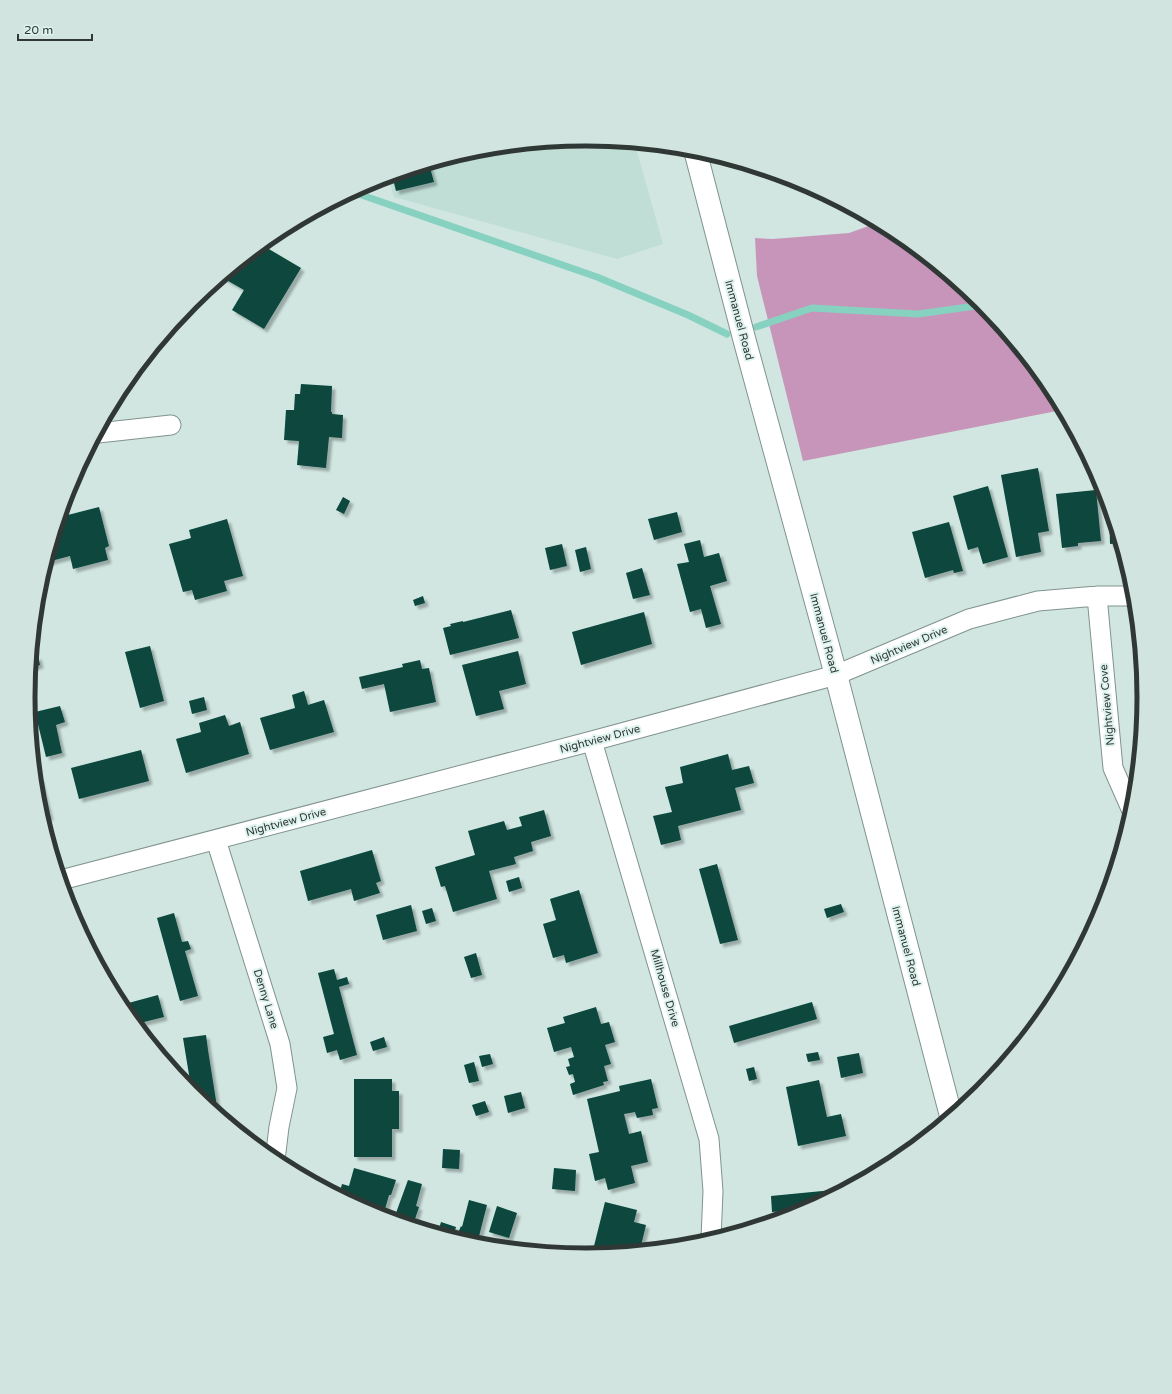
<svg xmlns="http://www.w3.org/2000/svg" width="1172" height="1394" font-family="'Varela Round',sans-serif">
  <style>
    .built { fill: #c0ded6 }
    .forest { fill: #c795b9 }
    .lines { fill: none; stroke-linecap: round; stroke-linejoin: round }
    .stream { stroke: #87d1c1; stroke-width: 7 }
    .building { fill: #08473d; filter: url(#shadow) }
    .street-casing { stroke: #80938e; stroke-width: 21 }
    .secondary-casing { stroke: #80938e; stroke-width: 24 }
    .street { stroke: #fff; stroke-width: 19 }
    .secondary { stroke: #fff; stroke-width: 22 }
    .labels { text-anchor: middle; dominant-baseline: central; stroke-width: 4; stroke-linejoin: round; paint-order: stroke }
    .street-label { font-size: 11px; fill: #303836; stroke: #dff3ee }
    .rim { fill: none; stroke: #303836; stroke-width: 5 }
  </style>
  <defs>
    <filter id="shadow"><feDropShadow dx="3.5" dy="3.5" stdDeviation="1" flood-color="#0004"/></filter>
  </defs>
  <rect width="100%" height="100%" fill="#d1e6e1"/>
  <!-- built -->
  <path class="built" d="M586,139L635,144L663,244L617,259L394,197L388,177L477,150Z"/>
  <!-- forest -->
  <path class="forest" d="M877,223L896,233L981,303L1050,387L1062,410L803,461L757,276L755,238L773,239L849,233Z"/>
  <g class="lines">
    <!-- stream -->
    <path class="stream" d="M353,192L597,277L688,315L727,334
      M756,327L812,308L918,314L983,305"/>
  </g>
  <!-- building -->
  <path class="building" d="M429,164L434,182L396,191L392,175Z
    M262,245L301,268L264,329L232,310L244,290L223,278Z
    M301,384L332,386L331,412H332V414L343,415L342,438L329,437L326,468L297,465L299,441L284,440L286,410H294L295,394H300Z
    M1038,468L1049,531L1038,533L1041,552L1016,557L1001,475Z
    M988,486L1008,557L983,564L978,547L968,550L953,496Z
    M1096,490L1101,541L1078,543V546L1062,548L1056,494Z
    M343,497L350,501L344,514L336,510Z
    M99,507L109,546L105,548L108,560L73,569L70,556L47,562L60,517Z
    M1109,509L1120,543L1110,544Z
    M677,512L682,532L654,540L648,519Z
    M227,519L243,576L224,581L227,591L195,600L192,590L183,592L169,544L191,538L189,530Z
    M949,522L963,571L954,573L953,570L925,578L912,532Z
    M700,540L704,557L719,553L727,581L710,586L721,624L706,628L701,609L690,612L677,564L689,562L684,544Z
    M562,544L567,566L550,570L545,548Z
    M586,547L591,569L580,572L575,550Z
    M642,568L650,595L633,599L626,573Z
    M423,596L425,603L415,606L413,600Z
    M511,610L519,638L450,655L443,628L451,626L450,624L463,621V622Z
    M644,612L652,644L581,665L572,632Z
    M150,646L164,701L140,708L125,652Z
    M518,651L526,684L499,691L504,709L476,716L462,665Z
    M38,656L40,665L31,667L32,658Z
    M420,660L422,669L429,668L436,702L390,712L384,684L362,689L359,677L403,667L402,664Z
    M304,691L308,705L324,700L334,732L270,750L260,718L295,708L292,695Z
    M204,697L207,710L192,714L189,701Z
    M60,706L65,722L56,725L62,753L46,757L35,712Z
    M225,715L229,726L240,722L249,754L186,773L176,739L201,732L199,723Z
    M141,750L149,781L79,799L71,768Z
    M728,754L732,770L749,766L754,783L735,788L741,810L678,826L681,840L661,845L653,816L672,812L665,787L683,783L680,767Z
    M40,778L50,817L43,818L39,806L36,779Z
    M544,810L551,836L531,842L533,851L514,857L516,864L489,871L497,899L453,912L445,886L441,887L435,867L475,855L468,831L504,821L507,830L522,826L519,817Z
    M372,850L381,881L376,883L380,893L354,901L351,889L308,901L300,871Z
    M717,864L738,940L720,944L699,869Z
    M519,877L522,888L509,892L506,881Z
    M579,890L598,953L566,963L564,955L553,958L543,924L556,920L550,899Z
    M841,904L844,912L827,918L824,909Z
    M411,905L417,931L383,940L376,915Z
    M432,908L436,921L426,924L422,911Z
    M174,913L182,942L188,941L191,949L185,951L198,996L180,1001L157,918Z
    M476,953L482,975L471,978L464,957Z
    M334,969L337,980L347,977L349,984L339,987L357,1055L340,1060L337,1050L327,1053L323,1037L334,1034L318,973Z
    M158,995L164,1017L136,1024L121,1005Z
    M812,1002L817,1019L734,1043L729,1026Z
    M596,1007L601,1024L609,1022L615,1042L605,1045L611,1064L604,1066L608,1081L603,1082L604,1085L573,1095L570,1084L575,1082L573,1074L569,1075L566,1067L570,1066L568,1059L574,1057L571,1047L554,1052L547,1028L565,1023L563,1017Z
    M206,1035L208,1050L218,1113L200,1098L198,1086L191,1087L183,1038Z
    M384,1037L387,1047L373,1051L370,1042Z
    M818,1052L820,1060L808,1062L806,1054Z
    M859,1053L863,1073L841,1078L837,1057Z
    M490,1054L493,1064L482,1067L479,1056Z
    M474,1062L479,1081L469,1083L464,1065Z
    M754,1067L757,1079L749,1081L746,1069Z
    M354,1079H392V1091H399V1129H392V1157H354Z
    M651,1079L658,1108L652,1109L653,1115L637,1118L635,1112L624,1114L629,1134L641,1131L648,1162L631,1166L635,1183L608,1190L605,1178L595,1181L589,1154L599,1152L587,1099L620,1091L619,1086Z
    M819,1080L827,1117L841,1114L846,1136L798,1146L786,1087Z
    M521,1092L525,1108L508,1113L504,1096Z
    M485,1101L489,1112L476,1116L472,1105Z
    M443,1149L460,1150L459,1169L442,1168Z
    M354,1168L396,1180L391,1195H389L383,1216L372,1212L339,1195L342,1184L349,1186Z
    M554,1168L576,1170L575,1191L552,1189Z
    M883,1168L867,1176L866,1170Z
    M408,1180L422,1184L416,1206L419,1207L415,1219L396,1213Z
    M843,1189L807,1209L772,1212L771,1196Z
    M469,1200L487,1205L477,1244L456,1238L461,1226L462,1227Z
    M605,1202L637,1210L634,1222L646,1225L640,1250L592,1254Z
    M497,1206L517,1213L509,1238L489,1232Z
    M441,1222L456,1227L453,1237L438,1232Z"/>
  <g class="lines">
    <defs>
      <path id="street" d="M98,433L171,425
        M1097,596L1113,768L1132,811
        M592,741L709,1139L713,1191L711,1239
        M216,840L280,1044L287,1088L279,1127L275,1160
        M61,880L592,741L836,675L969,619L1038,601L1097,596H1134"/>
      <path id="secondary" d="M695,150L745,342L836,675L951,1116"/>
    </defs>
    <!-- street casing -->
    <use href="#street" class="street-casing"/>
    <!-- secondary casing -->
    <use href="#secondary" class="secondary-casing"/>
    <!-- street -->
    <use href="#street" class="street"/>
    <!-- secondary -->
    <use href="#secondary" class="secondary"/>
  </g>
  <g class="labels">
    <!-- street labels -->
    <g class="street-label">
      <text transform="translate(739 320) rotate(75)">Immanuel Road</text>
      <text transform="translate(824 633) rotate(75)">Immanuel Road</text>
      <text transform="translate(909 645) rotate(-23)">Nightview Drive</text>
      <text transform="translate(1107 705) rotate(-95)">Nightview Cove</text>
      <text transform="translate(600 739) rotate(-15)">Nightview Drive</text>
      <text transform="translate(286 822) rotate(-15)">Nightview Drive</text>
      <text transform="translate(906 946) rotate(75)">Immanuel Road</text>
      <text transform="translate(665 988) rotate(74)">Millhouse Drive</text>
      <text transform="translate(266 999) rotate(73)">Denny Lane</text>
    </g>
  </g>
  <!-- crop -->
  <path d="M0 0H1172V1394H0ZM35 697a551 551 0 1 1 1102 0a551 551 0 1 1-1102 0Z" fill="#d1e4df" fill-rule="evenodd"/>
  <path class="rim" d="M35 697a551 551 0 1 1 1102 0a551 551 0 1 1-1102 0Z"/>
  <!-- scale -->
  <path d="M18 34v6h74v-6" fill="none" stroke="#303836" stroke-width="2"/>
  <text x="24" y="34" font-size="12" fill="#303836" stroke="#dff3ee" stroke-width="3" paint-order="stroke">20 m</text>
</svg>
